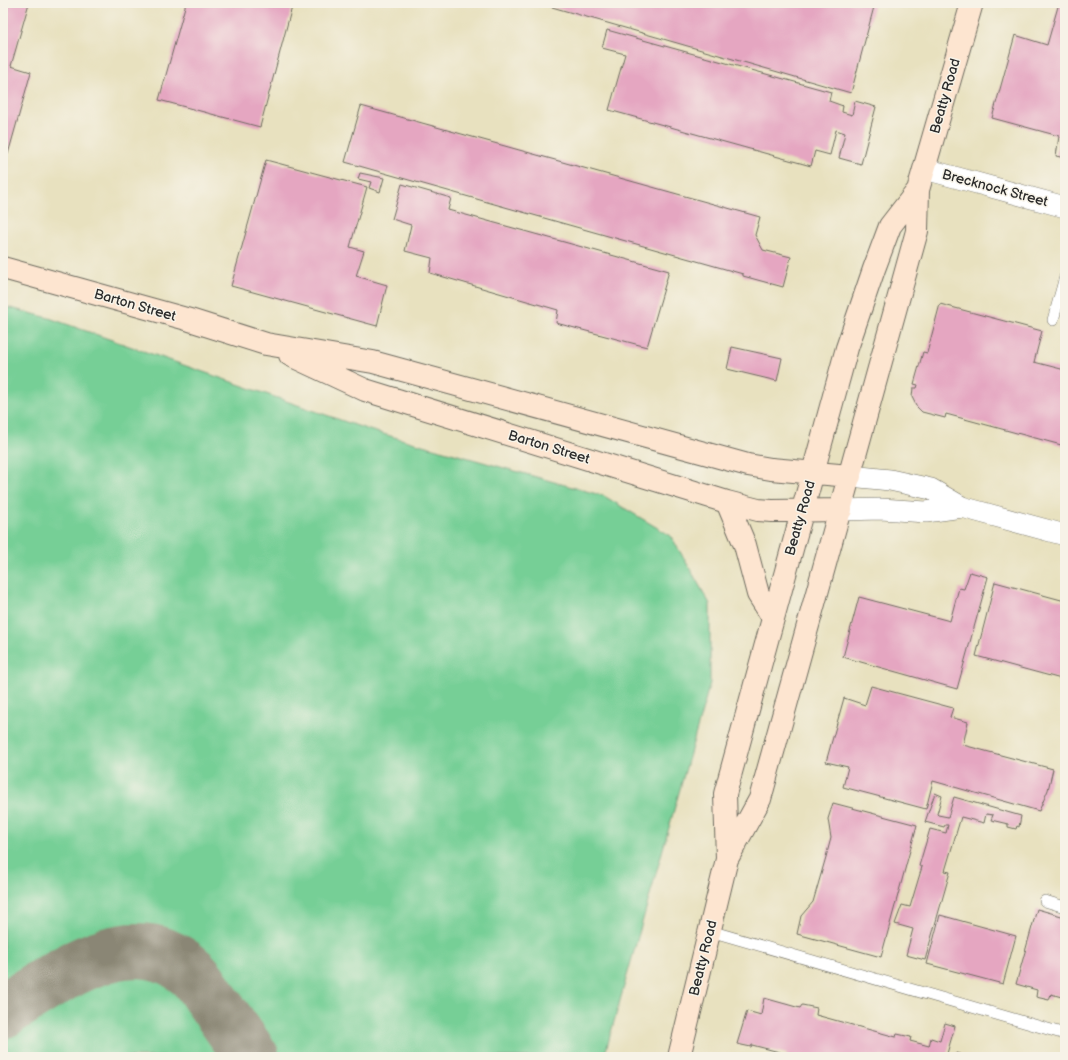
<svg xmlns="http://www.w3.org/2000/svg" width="1068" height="1060" font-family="'Balsamiq Sans',sans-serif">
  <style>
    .green { fill: #76cf96; stroke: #507d60 }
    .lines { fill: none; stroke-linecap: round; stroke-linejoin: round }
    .taxiway { stroke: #8a8675; stroke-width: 55 }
    .building { fill: #e5a6c1 }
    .lane-casing { stroke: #6d6b5f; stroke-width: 12 }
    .street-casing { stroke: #6d6b5f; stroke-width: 22 }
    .secondary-casing { stroke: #6d6b5f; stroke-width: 24 }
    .lane { stroke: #fff; stroke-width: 11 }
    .street { stroke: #fff; stroke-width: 21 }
    .secondary { stroke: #fde5d0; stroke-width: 22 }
    .labels { text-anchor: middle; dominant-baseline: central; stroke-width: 3; stroke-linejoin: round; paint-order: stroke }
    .street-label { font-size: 14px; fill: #2b2b2b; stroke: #f7f3e8 }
  </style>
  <rect width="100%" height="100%" fill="#f7f3e8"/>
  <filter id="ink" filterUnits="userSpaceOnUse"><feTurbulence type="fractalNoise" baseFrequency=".025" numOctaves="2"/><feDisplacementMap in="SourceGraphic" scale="8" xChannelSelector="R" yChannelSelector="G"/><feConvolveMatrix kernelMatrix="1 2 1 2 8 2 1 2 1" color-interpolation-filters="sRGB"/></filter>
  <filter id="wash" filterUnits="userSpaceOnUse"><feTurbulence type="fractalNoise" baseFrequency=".012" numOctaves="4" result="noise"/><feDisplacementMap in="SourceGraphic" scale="16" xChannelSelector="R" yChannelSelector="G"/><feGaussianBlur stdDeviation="0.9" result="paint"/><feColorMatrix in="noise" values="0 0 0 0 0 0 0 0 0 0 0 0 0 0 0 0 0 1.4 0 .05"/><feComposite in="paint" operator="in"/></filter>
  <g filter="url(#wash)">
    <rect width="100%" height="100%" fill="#e8e1bf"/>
    <!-- green -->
    <path class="green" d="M3,306L49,318L369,430L604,496L671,536L710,604V683L604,1057H3Z"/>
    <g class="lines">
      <!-- taxiway -->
      <path class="taxiway" d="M3,1011C57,978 132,918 192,973C200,980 205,991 212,1000C225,1019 239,1038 252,1057"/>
    </g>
    <g id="blocks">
      <!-- building -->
      <path class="building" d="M3,3H29L11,66L31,72L8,154L3,153Z
        M186,3H293L260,127L159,100Z
        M538,3H875L851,93Z
        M1059,3H1065V158L1056,156L1059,136L992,118L1015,35L1047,45Z
        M607,30L831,92L829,101L843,106L842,112L852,115L855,101L876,107L861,164L839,158L845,133L836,130L830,155L815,151L811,166L609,110L625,54L602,48Z
        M361,106L760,217L755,235L763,250L791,257L783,287L743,276V274L345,162Z
        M266,160L367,187L350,247L364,251L356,276L387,285L377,326L231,286Z
        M360,173L384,178L380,192L369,188L371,182L358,179Z
        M402,184L451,198L448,210L669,271L647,347L556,323L558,310L430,273L432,258L405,251L411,225L392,219Z
        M940,304L1042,331L1034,362L1065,370V446L946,414L945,418L922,412L917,407L912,397L913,388H917L918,385L914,384L923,352L927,353Z
        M732,347L782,358L777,381L727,369Z
        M970,572L988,577L957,689L843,657L859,597L950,621L959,588L964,589Z
        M995,582L1065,601V680L976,656Z
        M871,686L953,708L950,717L968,722L963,745L1053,769L1048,790L1039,811L933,781L926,809L843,787L848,767L826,762L844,698L865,705Z
        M935,793L942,796L937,814L938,815L948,817L954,797L1021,816L1019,827L1017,826L1016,829L1008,827V824L991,820L993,815L986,814L984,823L961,817L945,871L950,872L925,960L906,955L913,929L895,924L902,905L910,907L922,867L919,866L930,829L946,833L948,825H945L944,827L925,822Z
        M833,803L917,825L881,957L797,934L801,916L813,902L826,857L831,838L828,819Z
        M1037,909L1065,917V998L1051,994L1049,1000L1036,997L1037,990L1016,984Z
        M940,915L1016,936L1003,984L927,964Z
        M764,998L800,1008L802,1005L817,1008L816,1015L896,1037L897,1034L911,1037L910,1041L929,1046L931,1038L940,1041L945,1023L955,1026L946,1057H786L787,1054L752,1045L751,1047L737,1044L747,1011L761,1015Z
        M956,1053L970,1057H955Z"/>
    </g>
  </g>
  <g filter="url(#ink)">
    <use href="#blocks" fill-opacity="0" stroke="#6d6b5f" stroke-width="1"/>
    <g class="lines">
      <defs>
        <path id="lane" d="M1053,320L1065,277
          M1045,901L1065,907
          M710,931L1065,1034"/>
        <path id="street" d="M925,169L1065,207
          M850,476L890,480L931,489L962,507L1065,535
          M841,510L881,509L926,512L962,507"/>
        <path id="secondary" d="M3,268L190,320L266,344L373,362L748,465L771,469L850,476
          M290,355L365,390L727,502L758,510L772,511L841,510
          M727,502L745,545L758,594L772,616
          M727,859L725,794L847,348L874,269L890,226L918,190
          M679,1057L727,859L760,799L917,231L918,190L972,3"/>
      </defs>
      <!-- lane casing -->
      <use href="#lane" class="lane-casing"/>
      <!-- street casing -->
      <use href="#street" class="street-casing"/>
      <!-- secondary casing -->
      <use href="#secondary" class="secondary-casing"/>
      <!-- lane -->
      <use href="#lane" class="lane"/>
      <!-- street -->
      <use href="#street" class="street"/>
      <!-- secondary -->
      <use href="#secondary" class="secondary"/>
    </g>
  </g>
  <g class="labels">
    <!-- street labels -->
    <g class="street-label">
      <text transform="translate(945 96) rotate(-74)">Beatty Road</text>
      <text transform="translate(995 188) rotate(15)">Brecknock Street</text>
      <text transform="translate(135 305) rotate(16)">Barton Street</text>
      <text transform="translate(549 447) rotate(17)">Barton Street</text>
      <text transform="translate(800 518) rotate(-74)">Beatty Road</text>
      <text transform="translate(703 958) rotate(-76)">Beatty Road</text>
    </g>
  </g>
  <!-- margin -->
  <rect width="1068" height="1060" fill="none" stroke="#f7f3e8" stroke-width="16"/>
</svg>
